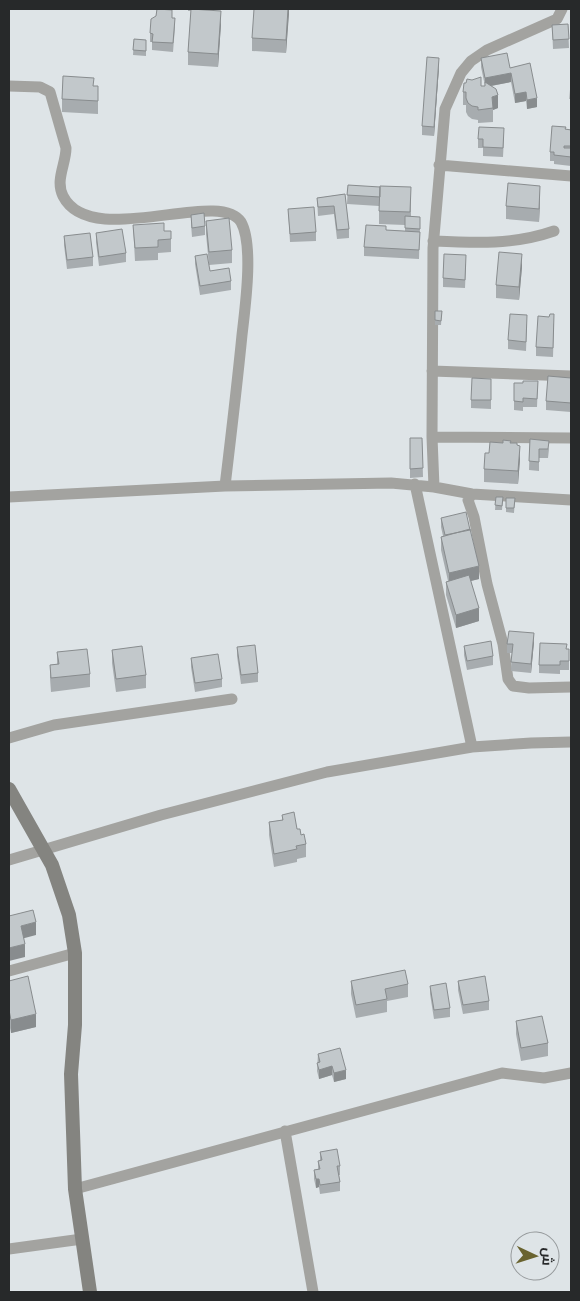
<svg xmlns="http://www.w3.org/2000/svg" width="580" height="1301" font-family="Barlow,Cairo,sans-serif">
  <style>
    .lines { fill: none; stroke-linecap: round; stroke-linejoin: round }
    .minor { stroke: #a3a3a0; stroke-width: 11 }
    .secondary { stroke: #848480; stroke-width: 14 }
    .wall { fill: #a7acaf }
    .shaded-wall { fill: #888c8e }
    .building { fill: #c2c8cb; stroke: #888c8e }
  </style>
  <rect width="100%" height="100%" fill="#dee4e7"/>
  <g class="lines">
    <!-- minor -->
    <path class="minor" d="M9,86L40,87L50,92L66,148C66,164 55,180 63,196C91,251 219,187 241,222C254,245 245,308 242,335C237,386 231,436 225,486
      M439,165L571,176
      M433,241C475,243 514,245 554,231
      M432,371L571,376
      M432,437L571,438
      M415,484L472,747
      M434,487L472,494L571,500
      M472,494L468,500L474,517L487,584L503,644L508,679L513,686L529,688L571,687
      M9,497L225,486L391,483L434,487L432,437L433,248L445,109L461,73L471,61L487,50L557,19L562,9
      M9,738L54,725L232,699
      M9,860L161,815L327,772L472,747L531,743L571,742
      M9,971L75,953
      M285,1131L313,1292
      M75,1189L502,1073L544,1078L571,1073
      M9,1249L82,1239"/>
    <!-- secondary -->
    <path class="secondary" d="M9,789L52,865L69,915L75,953V1025L71,1074L75,1189L90,1292"/>
  </g>
  <!-- wall -->
  <path class="wall" d="M155,9H176V10H172V18L175,27L173,52L152,50V42H150V33L156,16L157,9Z
    M188,9H201L221,24L218,67L188,65V52L191,11H188Z
    M289,9L286,53L252,51V38Z
    M568,24L569,48L553,49L552,25Z
    M134,39L146,40V56L133,55Z
    M481,58L510,68L537,107L527,109L526,101L515,103L511,82L491,86L498,108L493,110V122L478,123V120L472,119L468,116L466,112V105H463V92L481,86H485L481,67Z
    M439,67L434,136L422,135V126Z
    M62,99L98,100V114L62,112Z
    M565,129L571,130V166L554,164V161H550V152Z
    M504,137L503,157L483,156V148H478V139Z
    M348,185L411,200V216L420,226L419,259L364,256V247L386,230L405,231V225L379,224V206L347,204Z
    M345,194L349,229V238L337,239L334,214L318,216L317,198Z
    M540,199L539,222L506,219V206Z
    M288,209L316,232V241L290,242Z
    M191,215L205,226V235L192,237L191,224Z
    M206,221L232,250V263L209,265L206,234Z
    M133,225L164,231L171,239V252L158,253V260L135,261Z
    M96,233L126,253V262L99,266L96,242Z
    M64,236L93,257V266L67,269L64,245Z
    M195,256L210,271L231,281V290L200,295L195,264Z
    M466,264L465,288L443,287V278Z
    M522,267L519,300L496,298V285Z
    M435,311H442L441,325H435Z
    M554,323L553,357L536,356V347Z
    M527,324L526,351L508,349V340Z
    M571,378V412L546,410V401Z
    M538,381L537,407H523V411L514,410V383H523Z
    M491,388V409L471,408V400Z
    M410,438H422L423,477L410,478Z
    M530,439L549,449L548,458H539V471L529,470Z
    M503,443H511L520,459L518,484L484,482V469L489,453Z
    M496,497H503L502,510H495Z
    M506,498H515L514,513L506,512Z
    M441,518L479,579L471,581L479,621L456,628L446,595V582L448,581L441,550V537L443,536L441,527Z
    M534,642L531,673L511,671L512,653H507V644Z
    M464,646L493,656V665L467,670L464,655Z
    M237,647L258,673V682L241,684L237,656Z
    M567,649H569V670H560V674L539,673V665Z
    M112,650L146,675V688L116,692L112,663Z
    M57,652L90,674V687L51,692L50,678V665L57,664Z
    M191,658L222,679V687L195,692L191,667Z
    M282,815L297,829L301,835L306,844V857L297,859V862L274,867L269,835V822L282,820Z
    M9,981L36,1027L11,1033L9,1023Z
    M351,981L408,984V997L387,1001V1012L356,1018L351,994Z
    M458,981L489,1001V1010L463,1014L458,990Z
    M430,986L450,1008V1017L434,1019L430,994Z
    M516,1021L548,1043V1056L521,1061L516,1034Z
    M318,1054L346,1079L334,1082L332,1075L319,1079L317,1071Z
    M320,1152L340,1166V1175H339L340,1182V1191L320,1194L319,1187L316,1188L314,1179V1170L318,1169V1161H320Z"/>
  <!-- shaded-wall -->
  <path class="shaded-wall" d="M288,9H289V14L286,53V40Z
    M221,11V24L218,67V54Z
    M439,58V67L434,136V127Z
    M511,73V82L485,87V78Z
    M526,92V101L515,103V94Z
    M498,95V108L493,110L492,97Z
    M537,98V107L527,109V100Z
    M540,186V199L539,222V209Z
    M522,254V267L519,300V287Z
    M520,446V459L518,484V471Z
    M479,566V579L449,586V573Z
    M479,608V621L456,628V615Z
    M534,633V642L531,673V664Z
    M36,922V935L21,939V926Z
    M25,944V957L9,961V948Z
    M36,1014V1027L11,1033V1020Z
    M332,1066V1075L319,1079V1070Z
    M346,1070V1079L334,1082V1073Z
    M316,1179H319V1187L316,1188Z"/>
  <!-- building -->
  <path class="building" d="M157,9L172,10V18H175L173,43L152,42L153,34L150,33L151,19L156,16Z
    M191,9L221,11L218,54L188,52Z
    M254,9H288L286,40L252,38Z
    M568,24L569,39L553,40L552,25Z
    M134,39L146,40V51L133,50Z
    M507,53L510,68L530,63L537,98L527,100L526,92L515,94L511,73L485,78L481,58Z
    M427,57L439,58L434,127L422,126Z
    M63,76L94,78L93,86H98V101L62,99Z
    M481,77V86H485V82L496,89L498,95L492,97L493,108L478,110V107L472,106L468,103L466,98V92H463L464,83H466L467,79L472,80Z
    M571,80V99H570Z
    M552,126L566,127L565,129L571,130V146H564V148H571V157L554,155V152H550Z
    M479,127L504,128L503,148L483,147V139H478Z
    M508,183L540,186L539,209L506,206Z
    M348,185L380,187V197L347,195Z
    M380,186L411,187L410,212L379,211Z
    M345,194L349,229L337,230L334,206L318,207L317,198Z
    M314,207L316,232L290,234L288,209Z
    M204,213L205,226L192,228L191,215Z
    M405,216L420,217V229L405,228Z
    M229,218L232,250L209,252L206,221Z
    M164,223V231H171V239L158,240V247L135,248L133,225Z
    M366,225L386,226V230L420,232L419,250L364,247Z
    M122,229L126,253L99,257L96,233Z
    M90,233L93,257L67,260L64,236Z
    M499,252L522,254L519,287L496,285Z
    M207,254L210,271L229,268L231,281L200,286L195,256Z
    M444,254L466,255L465,280L443,278Z
    M435,311H442L441,321L435,320Z
    M510,314L527,315L526,342L508,340Z
    M550,314H554L553,348L536,347L538,316L549,317Z
    M548,376L571,378V403L546,401Z
    M472,378L491,379V400H471Z
    M523,381H538L537,399L523,398V402L514,401V383H523Z
    M410,438H422L423,468L410,469Z
    M530,439L549,441L548,449H539V462L529,461Z
    M503,440L511,441L510,443H517V445L520,446L518,471L484,469L485,453H489L490,442L503,443Z
    M496,497H503L502,506L495,505Z
    M506,498H515L514,508H506Z
    M466,512L470,530L445,535L441,518Z
    M470,529L479,566L449,573L441,537Z
    M469,575L479,608L456,615L446,582Z
    M509,631L534,633L531,664L511,662L513,644H507Z
    M491,641L493,656L467,661L464,646Z
    M540,643L567,644L566,649H569V661H560V665H539Z
    M255,645L258,673L241,675L237,647Z
    M142,646L146,675L116,679L112,650Z
    M87,649L90,674L51,678L50,665L59,664L57,652Z
    M218,654L222,679L195,683L191,658Z
    M294,812L297,829H300L301,835L304,834L306,844L296,846L297,849L274,854L269,822L283,820L282,815Z
    M33,910L36,922L21,926L25,944L9,948V916Z
    M405,970L408,984L385,989L387,999L356,1005L351,981Z
    M28,976L36,1014L11,1020L9,1010V981Z
    M485,976L489,1001L463,1005L458,981Z
    M446,983L450,1008L434,1010L430,986Z
    M542,1016L548,1043L521,1048L516,1021Z
    M340,1048L346,1070L334,1073L332,1066L319,1070L317,1063L320,1062L318,1054Z
    M337,1149L340,1166H337L340,1182L320,1185L319,1179H316L314,1170L320,1169L318,1161L322,1160L320,1152Z"/>
  <!-- border -->
  <rect width="580" height="1301" fill="none" stroke="#27292a" stroke-width="20"/>
  <!-- north arrow -->
  <g transform="translate(535 1256) rotate(94)"><circle r="24" fill="#dee4e7" stroke="#95999b"/>
  <path d="M0-4L9 19L0 12L-9 19Z" fill="#69632f"/>
  <text y="-8" font-size="14" font-weight="bold" text-anchor="middle" fill="#27292a">ش</text>
  </g>
</svg>
